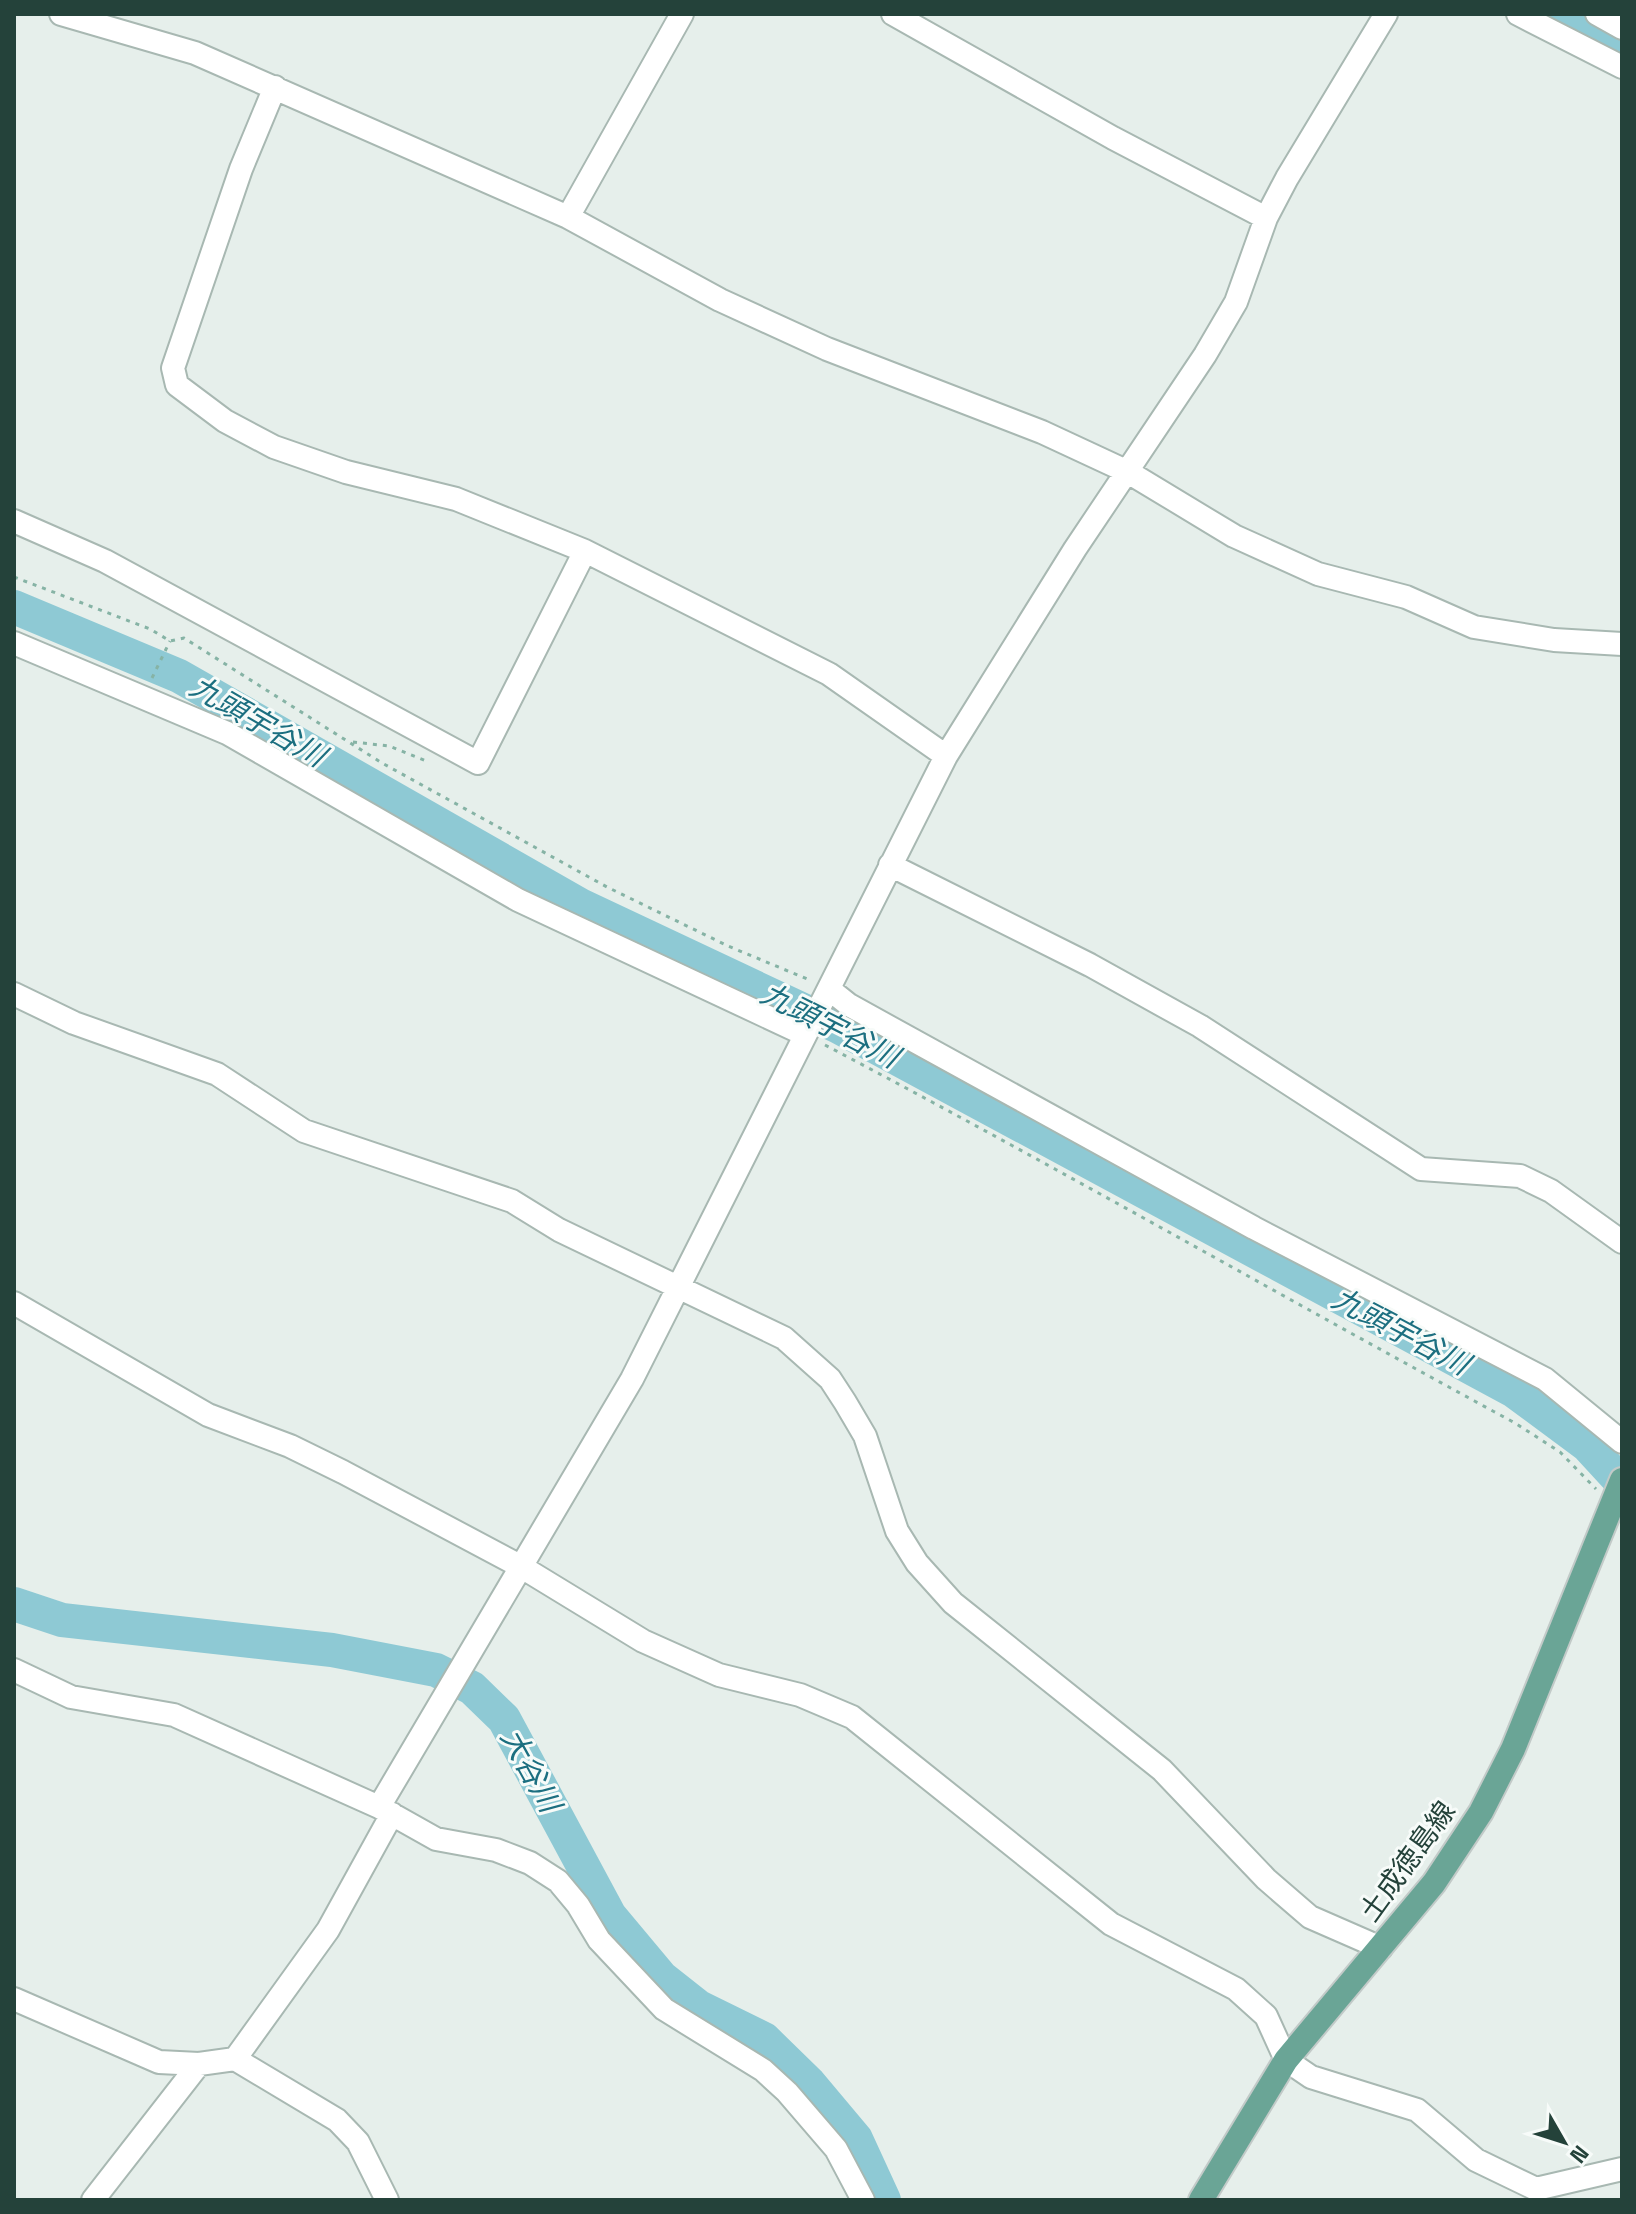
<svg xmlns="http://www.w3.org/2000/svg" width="1636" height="2214" font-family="'Space Grotesk','Noto Sans JP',sans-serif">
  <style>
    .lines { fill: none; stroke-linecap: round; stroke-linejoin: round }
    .river { stroke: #8ec9d4; stroke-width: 34 }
    .minor-casing { stroke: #a8b8b2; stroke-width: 26 }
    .major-casing { stroke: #c2cac8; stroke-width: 28 }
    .path { stroke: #86b3a5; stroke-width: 3; stroke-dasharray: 4 6; stroke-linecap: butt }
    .minor { stroke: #fff; stroke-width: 22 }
    .major { stroke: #6aa596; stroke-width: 24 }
    .labels { text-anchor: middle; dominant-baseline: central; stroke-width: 6; stroke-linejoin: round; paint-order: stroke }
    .street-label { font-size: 28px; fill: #24423a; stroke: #f7fbf9 }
    .water-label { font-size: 30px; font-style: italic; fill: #1c6f80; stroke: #f7fbf9 }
  </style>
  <rect width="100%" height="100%" fill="#e6efeb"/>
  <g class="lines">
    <!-- river -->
    <path class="river" d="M1553,14L1622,50
      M14,607L179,676L582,906L837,1026L1514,1391L1587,1445L1622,1483
      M14,1604L62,1620L332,1650L436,1670L472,1688L504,1719L610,1916L661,1977L699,2007L764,2039L809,2083L856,2139L884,2200"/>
    <defs>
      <path id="minor" d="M61,14L195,53L568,217L720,300L827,349L1042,432L1128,472L1234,536L1318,574L1406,597L1474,627L1554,640L1622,644
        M893,14L1113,138L1266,218
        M1518,14L1622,67
        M1597,14L1622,28
        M275,87L241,169L173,368L177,385L225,421L274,447L346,472L456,499L585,551L829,674L946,756
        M568,217L682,14
        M14,521L105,561L478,763L585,551
        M14,643L227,733L518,900L804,1034
        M890,865L1090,965L1200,1026L1421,1169L1520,1176L1551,1191L1622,1242
        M829,989L849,1005L1254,1228L1545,1379L1622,1442
        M14,994L74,1023L217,1074L304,1131L512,1201L559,1230L784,1338L830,1379L845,1402L865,1436L897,1531L917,1563L953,1603L1162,1770L1266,1879L1310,1917L1381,1948
        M14,1303L208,1415L290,1446L343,1472L520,1566L643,1641L719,1675L800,1695L852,1717L1111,1924L1236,1989L1266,2016L1286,2060L1311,2077L1417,2110L1476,2160L1536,2189L1622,2169
        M14,1670L71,1697L174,1715L379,1807L436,1839L496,1850L530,1863L558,1881L578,1905L599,1940L664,2009L763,2070L787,2092L836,2149L863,2200
        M379,1807L632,1379L946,756L1075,549L1205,355L1236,302L1266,218L1287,178L1386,14
        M14,1999L159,2062L199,2064L235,2059L337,2120L358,2142L387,2200
        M235,2059L328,1930L392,1814
        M93,2200L199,2064"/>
      <path id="major" d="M1201,2200L1286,2060L1434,1883L1481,1812L1513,1749L1622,1480"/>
    </defs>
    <!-- minor casing -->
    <use href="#minor" class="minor-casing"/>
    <!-- major casing -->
    <use href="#major" class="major-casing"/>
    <!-- path -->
    <path class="path" d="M14,577L150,629L170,641L184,638L382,763L607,887L728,946L812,981
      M152,678L170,641
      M353,742L389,746L429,762
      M825,1045C1057,1167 1284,1298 1515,1423L1560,1452L1596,1489"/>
    <!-- minor -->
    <use href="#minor" class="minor"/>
    <!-- major -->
    <use href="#major" class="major"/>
  </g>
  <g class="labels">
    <!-- street labels -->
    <g class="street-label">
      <text transform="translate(1407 1861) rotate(-54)">土成徳島線</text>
    </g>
    <!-- water labels -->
    <g class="water-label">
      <text transform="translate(258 721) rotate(30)">九頭宇谷川</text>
      <text transform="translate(830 1025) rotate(27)">九頭宇谷川</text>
      <text transform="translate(1401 1331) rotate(28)">九頭宇谷川</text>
      <text transform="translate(531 1770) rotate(61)">大谷川</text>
    </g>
  </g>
  <!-- border -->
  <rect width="1636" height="2214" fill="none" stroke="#24423a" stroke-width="32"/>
  <!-- north arrow -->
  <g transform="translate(1564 2142) rotate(129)" stroke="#f7fbf9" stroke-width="6" paint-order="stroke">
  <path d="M0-6L14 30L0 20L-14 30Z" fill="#24423a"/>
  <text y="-12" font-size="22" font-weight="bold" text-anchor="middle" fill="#24423a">N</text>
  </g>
</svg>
